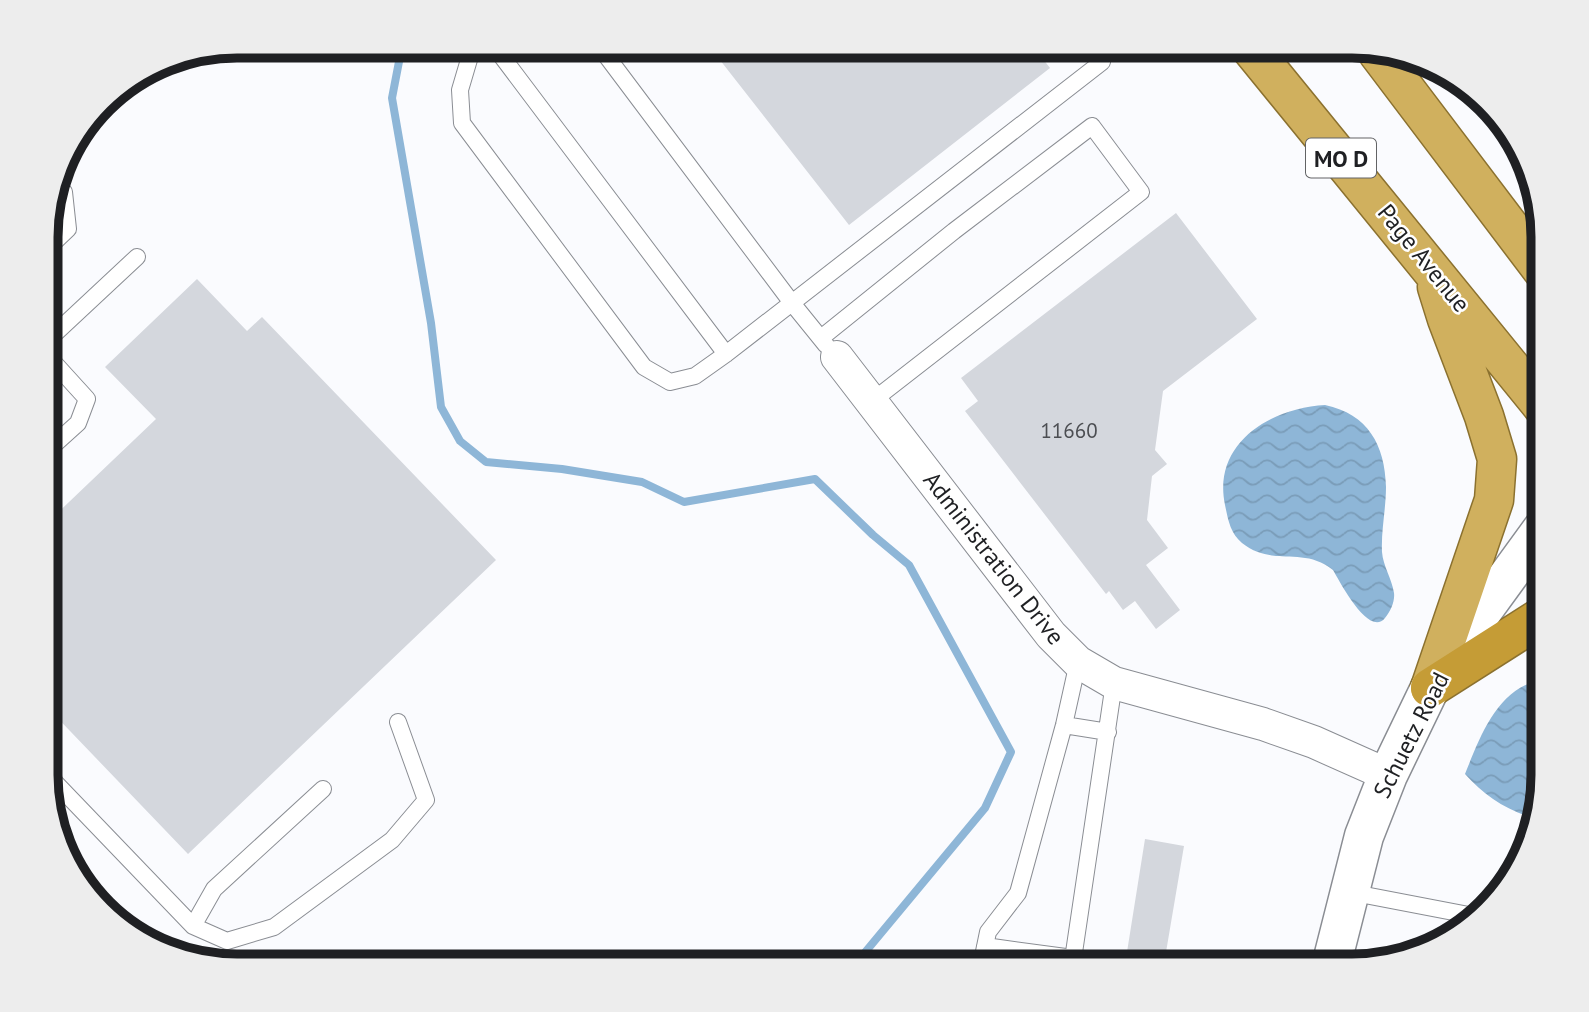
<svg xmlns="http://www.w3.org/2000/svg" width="1589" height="1012" font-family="'PT Sans',sans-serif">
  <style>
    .water { fill: url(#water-waves) }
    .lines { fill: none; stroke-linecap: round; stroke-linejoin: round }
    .stream { stroke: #8eb6d7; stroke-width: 8 }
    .building { fill: #d4d7dd }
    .service-casing { stroke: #8a8d93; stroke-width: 18 }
    .minor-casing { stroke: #8a8d93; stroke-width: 34 }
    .secondary-casing { stroke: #8a8d93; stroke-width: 41 }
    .trunk-casing { stroke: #8b712f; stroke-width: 41 }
    .motorway-casing { stroke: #8b712f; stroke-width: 41 }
    .service { stroke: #fff; stroke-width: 16 }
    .minor { stroke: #fff; stroke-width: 32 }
    .secondary { stroke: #fff; stroke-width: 38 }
    .trunk { stroke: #d0b05e; stroke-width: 38 }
    .motorway { stroke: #c59c36; stroke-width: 38 }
    .labels { text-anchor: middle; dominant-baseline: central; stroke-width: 5; stroke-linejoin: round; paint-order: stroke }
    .number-label { font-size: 21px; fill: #4c4e52 }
    .shield { fill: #fff; stroke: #626365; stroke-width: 2 }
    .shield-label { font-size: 23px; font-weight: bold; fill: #1f2023 }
    .street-label { font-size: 24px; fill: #1f2023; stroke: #fff }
    .rim { fill: none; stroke: #1f2023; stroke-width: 9 }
  </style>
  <defs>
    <pattern id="water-waves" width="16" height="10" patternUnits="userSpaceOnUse" patternTransform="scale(1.75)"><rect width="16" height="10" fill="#8eb6d7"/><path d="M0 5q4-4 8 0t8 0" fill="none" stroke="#7a9cb8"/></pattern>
  </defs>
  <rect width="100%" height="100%" fill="#fafbfe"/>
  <!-- water -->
  <path class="water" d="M1325,405C1368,414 1385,445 1386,487C1386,509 1381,530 1382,552C1383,566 1392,579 1394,593C1395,601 1391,611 1385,618C1369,638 1340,582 1333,570C1302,545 1274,568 1242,543C1230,533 1228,519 1225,505C1212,443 1271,408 1325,405Z
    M1543,680V787L1533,818C1506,810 1484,795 1465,774C1480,737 1498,686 1543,680Z"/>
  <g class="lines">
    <!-- stream -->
    <path class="stream" d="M402,46L392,98L431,323L441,407L460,441L486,462L562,469L642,482L684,502L815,479L873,535L909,565L1011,752L985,808L862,956L857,966
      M334,966L343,957L353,966"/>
  </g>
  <!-- building -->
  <path class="building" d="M709,46H1033L1050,68L849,225Z
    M1176,213L1257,319L1163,391L1155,450L1167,464L1152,476L1147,520L1168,548L1146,565L1180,610L1156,629L1135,601L1123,610L1109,591L1106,594L965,411L978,401L961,378Z
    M197,279L247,331L262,317L496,560L188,854L47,707V523L156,419L105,367Z
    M1145,839L1184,846L1165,958L1184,962L1183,966H1118L1121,951L1127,952Z"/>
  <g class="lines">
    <defs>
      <path id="service" d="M473,46L460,90L462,123L644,367L670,382L695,376L726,354L1102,62L1089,46
        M494,46L726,354
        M599,46L792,303L826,345
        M47,249L68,229L64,192L56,183
        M821,338L954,231L1092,126L1141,192L871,402
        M47,341L137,257
        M47,355L87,399L78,423L47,451
        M1064,725L1108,732
        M47,774L193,926L227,941L274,927L392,840L426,800L398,722
        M1349,892L1474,916
        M193,926L214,889L323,789
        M985,946L1073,958
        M981,966L988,932L1018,893L1064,725L1078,662
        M1072,966L1114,683"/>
      <path id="minor" d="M837,357L1051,635L1078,662L1114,683L1263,724L1314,742L1388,775"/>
      <path id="secondary" d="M1331,966L1364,836L1388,775L1430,688L1476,620L1543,528"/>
      <path id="trunk" d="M1249,46L1543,407
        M1378,53L1543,271
        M1430,688L1494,500L1497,459L1484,416L1447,319L1437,287"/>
      <path id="motorway" d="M1430,688L1543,616"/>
    </defs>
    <!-- service casing -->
    <use href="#service" class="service-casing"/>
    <!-- minor casing -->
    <use href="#minor" class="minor-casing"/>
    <!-- secondary casing -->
    <use href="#secondary" class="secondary-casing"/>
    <!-- trunk casing -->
    <use href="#trunk" class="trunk-casing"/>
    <!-- motorway casing -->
    <use href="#motorway" class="motorway-casing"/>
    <!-- service -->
    <use href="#service" class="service"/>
    <!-- minor -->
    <use href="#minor" class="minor"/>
    <!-- secondary -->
    <use href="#secondary" class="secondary"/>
    <!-- trunk -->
    <use href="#trunk" class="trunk"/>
    <!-- motorway -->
    <use href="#motorway" class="motorway"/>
  </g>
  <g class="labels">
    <!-- number labels -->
    <g class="number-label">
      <text x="1069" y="430">11660</text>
    </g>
    <!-- shield labels -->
    <rect class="shield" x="1306" y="138.5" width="70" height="39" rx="5"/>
    <g class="shield-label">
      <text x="1341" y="158">MO D</text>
    </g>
    <!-- street labels -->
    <g class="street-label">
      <text transform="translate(1424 258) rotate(51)">Page Avenue</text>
      <text transform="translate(994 558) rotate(52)">Administration Drive</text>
      <text transform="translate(1411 735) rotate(-63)">Schuetz Road</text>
    </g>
  </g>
  <!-- crop -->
  <path d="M0 0H1589V1012H0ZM237 58H1352A179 179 0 0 1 1531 237V775A179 179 0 0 1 1352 954H237A179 179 0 0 1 58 775V237A179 179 0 0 1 237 58Z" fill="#ededed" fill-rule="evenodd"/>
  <path class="rim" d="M237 58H1352A179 179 0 0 1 1531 237V775A179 179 0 0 1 1352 954H237A179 179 0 0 1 58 775V237A179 179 0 0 1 237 58Z"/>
</svg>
